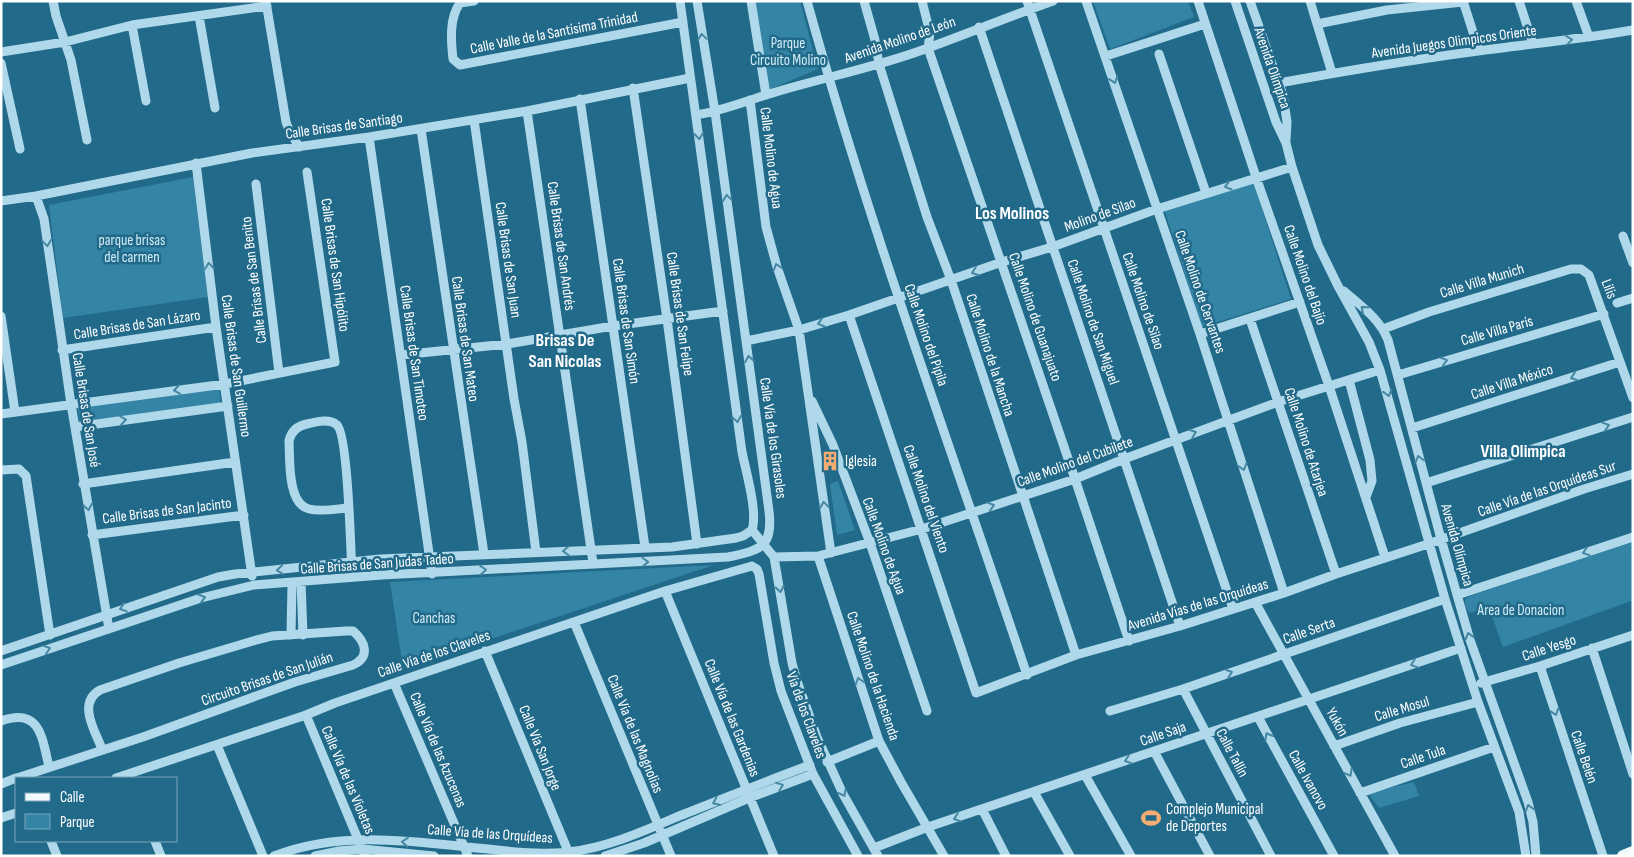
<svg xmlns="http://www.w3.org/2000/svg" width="1634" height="857" font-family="'Sofia Sans Condensed',sans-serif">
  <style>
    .green { fill: #3384a5 }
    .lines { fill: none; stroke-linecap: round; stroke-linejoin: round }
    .minor { stroke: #afd9ea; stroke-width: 9 }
    .major { stroke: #f3fafe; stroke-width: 12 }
    .oneway { stroke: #4586a2 }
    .labels { text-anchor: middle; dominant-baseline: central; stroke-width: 5; stroke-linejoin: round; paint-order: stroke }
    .street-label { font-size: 15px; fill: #fff; stroke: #226a8a }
    .park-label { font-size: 15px; fill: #d3edf8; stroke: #226a8a }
    .poi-label { font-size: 15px; fill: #fff; stroke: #226a8a; text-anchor: start }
    .quarter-label { font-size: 18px; font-weight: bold; fill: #fff; stroke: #226a8a }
  </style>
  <rect width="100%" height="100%" fill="#226a8a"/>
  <!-- green -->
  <path class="green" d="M755,1H800L818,69L768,90Z
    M1093,1H1188L1194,17L1110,49Z
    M193,177L208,297L63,318L49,205Z
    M1253,181L1291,299L1202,327L1164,209Z
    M219,387L221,404L80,425L78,408Z
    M838,481L855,530L837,535L830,484Z
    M1633,542V605L1631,601L1503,647L1489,608L1469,613L1465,605V599L1470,596Z
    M714,565L403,668L390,582Z
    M1414,782L1419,796L1379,808L1368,793Z"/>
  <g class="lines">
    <!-- minor -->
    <path class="minor" d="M53,1L56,16L71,60L87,140
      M474,1L460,3C449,18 451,41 453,59L460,65L683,22
      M680,1L742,452C746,472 758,512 752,530
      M751,1L766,95
      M807,1C870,229 952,451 1027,675
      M864,1L875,40L879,64L927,217L951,280L1076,655
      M922,1L930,33L928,48L1075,479L1129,641
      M1027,1L1233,609
      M1086,1L1200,334L1284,593
      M1198,1L1256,177L1329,386L1385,557
      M1235,1L1276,122L1286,143L1292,167L1318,245L1338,286L1369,342L1380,370L1445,599L1478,702L1519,812L1526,856
      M1250,1L1283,95L1287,122L1286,140
      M1310,1L1332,73
      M1463,1L1479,51
      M1519,1L1533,44
      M1576,1L1589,37
      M266,2L286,122L289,130L299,147
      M199,16L215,108
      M1317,24L1387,10L1463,2
      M132,25L146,101
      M979,27L1180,626
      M1,52L65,42L132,25L267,6
      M1159,54L1206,193
      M1106,56L1205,24
      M1,63L20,149
      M1279,83C1345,71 1411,60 1478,51C1530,44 1581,39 1633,30
      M633,88L667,319L697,544
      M580,99L645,547
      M750,100L766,227L777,267L799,330L831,553
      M527,111L593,563
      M696,115C721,111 743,102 766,95C820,78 875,68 928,48C969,33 1011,16 1053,1
      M474,120L514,399L522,442L536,552
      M421,129L484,554
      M369,137L432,574
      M196,163L216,327L252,576
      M256,184L279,373
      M36,196L44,219L71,404L109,629
      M1,201L36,196L252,153L369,137L527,111L690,78
      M1623,236L1633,263
      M1344,291C1361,306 1379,318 1388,340L1441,539L1470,640L1528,802L1533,822L1536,856
      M1617,303L1633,298
      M849,315L976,693L1076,655L1180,626L1284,593L1336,574L1428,544L1584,489L1633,474
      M1,316L15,412
      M1250,319L1336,574
      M1383,329L1429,312L1571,269H1581L1589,275L1633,398
      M1200,334L1300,302
      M746,341L799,330L849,315L1002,262L1052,247L1157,209L1292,167
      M62,350L216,327
      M401,355L507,344L613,326L723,311
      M1398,375L1604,314
      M1349,380L1370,460L1372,481L1366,497
      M812,401L833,445L870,543L927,711
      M1,414L225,384L335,362L307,172
      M75,427L228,406
      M1412,428L1620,362
      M1,470L19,469L26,476L50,635
      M1426,483L1633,417
      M83,484L235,462
      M348,508C336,509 321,512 309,509C287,504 290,458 289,441C291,431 297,426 307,424C316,422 329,418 337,425C348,435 351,555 352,577
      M752,530L774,557L792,663L797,681L817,737L843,794L878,856
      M92,535L244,515
      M818,556L879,741L901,782L944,856
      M774,557L818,556L922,529L1075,479L1124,459L1278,402L1380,370
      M301,582L303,635
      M665,591L774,856
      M1457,595L1633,537
      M1255,602L1395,856
      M574,622L671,856
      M291,635L292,583
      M1592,648L1633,774
      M1,651L218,577L235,574L380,559L672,547L736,538L743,536L752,530
      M485,651L570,856
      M1,665L201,598L254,585L382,575L728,557C761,550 773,547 769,511L715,112L697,1
      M1540,666L1603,856
      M394,683L468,856
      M1481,683L1540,666L1633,635
      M1183,689L1271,856
      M1110,711L1183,689L1445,599
      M306,715L365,856
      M1258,717L1334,856
      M1,721C40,707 42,737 49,767
      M217,745L263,856
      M1334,746L1400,723L1478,702
      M1154,751L1210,856
      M827,762L879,741
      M1085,775L1131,856
      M17,778L143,737L295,682L353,665C371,657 365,641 353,631H346L272,636L253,641L179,663L100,690C77,703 95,731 102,749
      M116,778L306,715L335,703L665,591L752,566L757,569L759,574L774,663L781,691L813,774L858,856
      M1,784L16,778
      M1034,792L1070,856
      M1360,793L1494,747
      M982,809L1006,856
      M1,818L16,813
      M51,841L57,856
      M155,841L161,856
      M874,848L928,827L1461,648
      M274,856C343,829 417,842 488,849C514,852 541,855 568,852C606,848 644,831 679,816C723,799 766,781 810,765
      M315,856L339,851L362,849L434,856
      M605,856L644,843L749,798L813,774"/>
    <!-- major -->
    <path class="major" d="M1623,856L1633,852"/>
  </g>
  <!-- one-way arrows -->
  <defs><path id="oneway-chevron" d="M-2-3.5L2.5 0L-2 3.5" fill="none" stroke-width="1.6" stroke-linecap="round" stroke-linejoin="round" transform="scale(1.25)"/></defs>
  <g class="oneway">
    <use href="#oneway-chevron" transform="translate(702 37) rotate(-98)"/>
    <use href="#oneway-chevron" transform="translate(1569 40) rotate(-7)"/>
    <use href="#oneway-chevron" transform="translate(1114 80) rotate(71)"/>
    <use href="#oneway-chevron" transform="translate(699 136) rotate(83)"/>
    <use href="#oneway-chevron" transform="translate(1228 186) rotate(163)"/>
    <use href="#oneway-chevron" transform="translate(727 198) rotate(-98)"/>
    <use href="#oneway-chevron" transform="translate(47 243) rotate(82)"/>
    <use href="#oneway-chevron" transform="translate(209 266) rotate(-97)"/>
    <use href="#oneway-chevron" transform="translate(777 267) rotate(-108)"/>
    <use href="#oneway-chevron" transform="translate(975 272) rotate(160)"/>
    <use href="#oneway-chevron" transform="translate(1364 309) rotate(-139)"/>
    <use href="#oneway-chevron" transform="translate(821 323) rotate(163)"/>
    <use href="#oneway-chevron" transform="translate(749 359) rotate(-99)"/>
    <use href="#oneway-chevron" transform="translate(1444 361) rotate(-16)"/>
    <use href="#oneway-chevron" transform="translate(1574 377) rotate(162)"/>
    <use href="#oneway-chevron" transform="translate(177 390) rotate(172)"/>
    <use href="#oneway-chevron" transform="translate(1388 393) rotate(73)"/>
    <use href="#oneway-chevron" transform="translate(737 419) rotate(82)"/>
    <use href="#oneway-chevron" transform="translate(123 420) rotate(-8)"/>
    <use href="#oneway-chevron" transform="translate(1606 426) rotate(-18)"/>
    <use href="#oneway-chevron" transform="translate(1193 433) rotate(-20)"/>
    <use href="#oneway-chevron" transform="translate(1419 459) rotate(-105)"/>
    <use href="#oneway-chevron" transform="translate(1243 467) rotate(72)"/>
    <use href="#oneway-chevron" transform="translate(824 505) rotate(-98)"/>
    <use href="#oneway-chevron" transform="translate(991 506) rotate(-17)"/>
    <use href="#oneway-chevron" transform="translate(88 507) rotate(80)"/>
    <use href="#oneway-chevron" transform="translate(566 551) rotate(177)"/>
    <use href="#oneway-chevron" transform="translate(1586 552) rotate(162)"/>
    <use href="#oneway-chevron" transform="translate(645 562) rotate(-2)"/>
    <use href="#oneway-chevron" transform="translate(280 570) rotate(174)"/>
    <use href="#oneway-chevron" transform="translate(483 570) rotate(-4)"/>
    <use href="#oneway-chevron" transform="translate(780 589) rotate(80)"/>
    <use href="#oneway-chevron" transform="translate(202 598) rotate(-17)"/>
    <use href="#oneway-chevron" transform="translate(123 608) rotate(162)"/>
    <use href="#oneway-chevron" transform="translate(1469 636) rotate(-107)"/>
    <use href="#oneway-chevron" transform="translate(47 649) rotate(-19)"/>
    <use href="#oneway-chevron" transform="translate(1414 664) rotate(161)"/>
    <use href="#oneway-chevron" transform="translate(1229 673) rotate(-19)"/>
    <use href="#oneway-chevron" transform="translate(859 681) rotate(-108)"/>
    <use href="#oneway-chevron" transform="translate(1555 712) rotate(71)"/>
    <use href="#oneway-chevron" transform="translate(1268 736) rotate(-119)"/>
    <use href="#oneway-chevron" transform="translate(1128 760) rotate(161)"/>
    <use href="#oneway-chevron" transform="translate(1349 773) rotate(61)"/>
    <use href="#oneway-chevron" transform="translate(780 786) rotate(-21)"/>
    <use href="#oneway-chevron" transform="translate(843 793) rotate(62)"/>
    <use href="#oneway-chevron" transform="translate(716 802) rotate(157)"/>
    <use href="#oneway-chevron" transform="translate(1529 808) rotate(-106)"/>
    <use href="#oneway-chevron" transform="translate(957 818) rotate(161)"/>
    <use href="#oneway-chevron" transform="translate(405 842) rotate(-175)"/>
  </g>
  <!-- icons -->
  <defs>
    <symbol id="building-bare" viewBox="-9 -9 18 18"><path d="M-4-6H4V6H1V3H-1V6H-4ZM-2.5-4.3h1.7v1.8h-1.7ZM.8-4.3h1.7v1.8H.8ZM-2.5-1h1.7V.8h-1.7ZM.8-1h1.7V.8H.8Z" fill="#f6ad71" stroke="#226a8a" stroke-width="2.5" paint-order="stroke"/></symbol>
    <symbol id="stadium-bare" viewBox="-9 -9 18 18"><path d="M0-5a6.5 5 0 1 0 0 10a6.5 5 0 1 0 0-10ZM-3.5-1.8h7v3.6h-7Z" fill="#f6ad71" stroke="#226a8a" stroke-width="2.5" paint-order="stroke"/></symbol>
  </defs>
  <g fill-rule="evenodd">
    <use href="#building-bare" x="816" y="447" width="28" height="28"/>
    <use href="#stadium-bare" x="1137" y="804" width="28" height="28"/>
  </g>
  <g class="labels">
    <!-- street labels -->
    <g class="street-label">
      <text transform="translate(554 33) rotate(-11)">Calle Valle de la Santísima Trinidad</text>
      <text transform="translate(900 40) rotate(-19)">Avenida Molino de León</text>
      <text transform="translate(1454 42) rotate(-8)">Avenida Juegos Olimpicos Oriente</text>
      <text transform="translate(1272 68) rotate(71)">Avenida Olímpica</text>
      <text transform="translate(344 126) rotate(-8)">Calle Brisas de Santiago</text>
      <text transform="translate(771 158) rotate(83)">Calle Molino de Agua</text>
      <text transform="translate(1100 215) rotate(-20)">Molino de Silao</text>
      <text transform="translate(561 246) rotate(82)">Calle Brisas de San Andrés</text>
      <text transform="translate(508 260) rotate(82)">Calle Brisas de San Juan</text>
      <text transform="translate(335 265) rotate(82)">Calle Brisas de San Hipólito</text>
      <text transform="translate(1305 275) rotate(71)">Calle Molino del Bajío</text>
      <text transform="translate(254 280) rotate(-97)">Calle Brisas de San Benito</text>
      <text transform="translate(1482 281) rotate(-17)">Calle Villa Munich</text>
      <text transform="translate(1609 289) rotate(69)">Lilis</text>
      <text transform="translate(1200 292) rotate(71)">Calle Molino de Cervantes</text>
      <text transform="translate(1143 301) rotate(71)">Calle Molino de Silao</text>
      <text transform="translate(680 314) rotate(82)">Calle Brisas de San Felipe</text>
      <text transform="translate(1035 317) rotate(71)">Calle Molino de Guanajuato</text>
      <text transform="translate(626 321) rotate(82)">Calle Brisas de San Simón</text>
      <text transform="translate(1093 322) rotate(71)">Calle Molino de San Miguel</text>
      <text transform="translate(137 325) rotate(-9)">Calle Brisas de San Lázaro</text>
      <text transform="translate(1497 331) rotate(-16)">Calle Villa París</text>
      <text transform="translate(926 335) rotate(71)">Calle Molino del Pípila</text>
      <text transform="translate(465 339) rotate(82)">Calle Brisas de San Mateo</text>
      <text transform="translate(414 353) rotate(82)">Calle Brisas de San Timoteo</text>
      <text transform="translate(990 355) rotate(72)">Calle Molino de la Mancha</text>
      <text transform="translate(236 366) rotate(82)">Calle Brisas de San Guillermo</text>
      <text transform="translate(1512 382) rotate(-18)">Calle Villa México</text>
      <text transform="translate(86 410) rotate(81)">Calle Brisas de San José</text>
      <text transform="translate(773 438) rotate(82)">Calle Vía de los Girasoles</text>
      <text transform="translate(1306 442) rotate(72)">Calle Molino de Atarjea</text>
      <text transform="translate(1075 462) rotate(-20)">Calle Molino del Cubilete</text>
      <text transform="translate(1547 489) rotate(-19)">Calle Vía de las Orquídeas Sur</text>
      <text transform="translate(926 499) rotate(71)">Calle Molino del Viento</text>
      <text transform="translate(167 511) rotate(-7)">Calle Brisas de San Jacinto</text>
      <text transform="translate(1457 545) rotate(74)">Avenida Olímpica</text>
      <text transform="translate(884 546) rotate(70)">Calle Molino de Agua</text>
      <text transform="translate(377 564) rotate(-4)">Calle Brisas de San Judas Tadeo</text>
      <text transform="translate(1198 605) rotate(-17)">Avenida Vías de las Orquídeas</text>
      <text transform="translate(1309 631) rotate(-19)">Calle Serta</text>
      <text transform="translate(1549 648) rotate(-18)">Calle Yesgo</text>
      <text transform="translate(434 654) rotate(-19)">Calle Vía de los Claveles</text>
      <text transform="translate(873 676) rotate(71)">Calle Molino de la Hacienda</text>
      <text transform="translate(267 679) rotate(-19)">Circuito Brisas de San Julián</text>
      <text transform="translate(1402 709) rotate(-17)">Calle Mosul</text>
      <text transform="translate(806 715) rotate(70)">Vía de los Claveles</text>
      <text transform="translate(732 718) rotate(68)">Calle Vía de las Gardenias</text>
      <text transform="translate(1337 722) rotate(61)">Yukón</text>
      <text transform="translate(635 734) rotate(68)">Calle Vía de las Magnolias</text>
      <text transform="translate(1163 734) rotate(-19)">Calle Saja</text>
      <text transform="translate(540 748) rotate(68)">Calle Vía San Jorge</text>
      <text transform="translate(438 750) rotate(67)">Calle Vía de las Azucenas</text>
      <text transform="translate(1232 753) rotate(62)">Calle Tallín</text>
      <text transform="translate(1423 757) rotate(-19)">Calle Tula</text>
      <text transform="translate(1584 757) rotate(71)">Calle Belén</text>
      <text transform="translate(348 780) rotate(67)">Calle Vía de las Violetas</text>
      <text transform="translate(1308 780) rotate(61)">Calle Ivanovo</text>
      <text transform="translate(490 834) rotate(4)">Calle Vía de las Orquídeas</text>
    </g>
    <!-- park labels -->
    <g class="park-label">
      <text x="788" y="43">Parque<tspan x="788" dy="17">Circuito Molino</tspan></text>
      <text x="132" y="240">parque brisas<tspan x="132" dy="17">del carmen</tspan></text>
      <text x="1521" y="610">Area de Donacion</text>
      <text x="434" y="618">Canchas</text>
    </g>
    <!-- poi labels -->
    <g class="poi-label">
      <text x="845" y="461">Iglesia</text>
      <text x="1166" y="809">Complejo Municipal<tspan x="1166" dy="17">de Deportes</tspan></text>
    </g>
    <!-- quarter labels -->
    <g class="quarter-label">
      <text x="1012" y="213">Los Molinos</text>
      <text x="565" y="340">Brisas De<tspan x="565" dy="21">San Nicolas</tspan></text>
      <text x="1523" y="451">Villa Olimpica</text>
    </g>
  </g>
  <!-- border -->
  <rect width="1634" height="857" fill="none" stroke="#ffffff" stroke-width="5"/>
  <!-- legend -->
  <rect x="15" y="777" width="162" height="65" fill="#226a8a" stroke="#7aa6b9"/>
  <rect x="25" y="793" width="25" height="8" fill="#f3fafe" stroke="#7aa6b9"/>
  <text x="60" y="802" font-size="15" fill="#ffffff">Calle</text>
  <rect x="25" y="814" width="25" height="15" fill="#3384a5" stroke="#7aa6b9"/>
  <text x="60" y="827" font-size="15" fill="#ffffff">Parque</text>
</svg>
